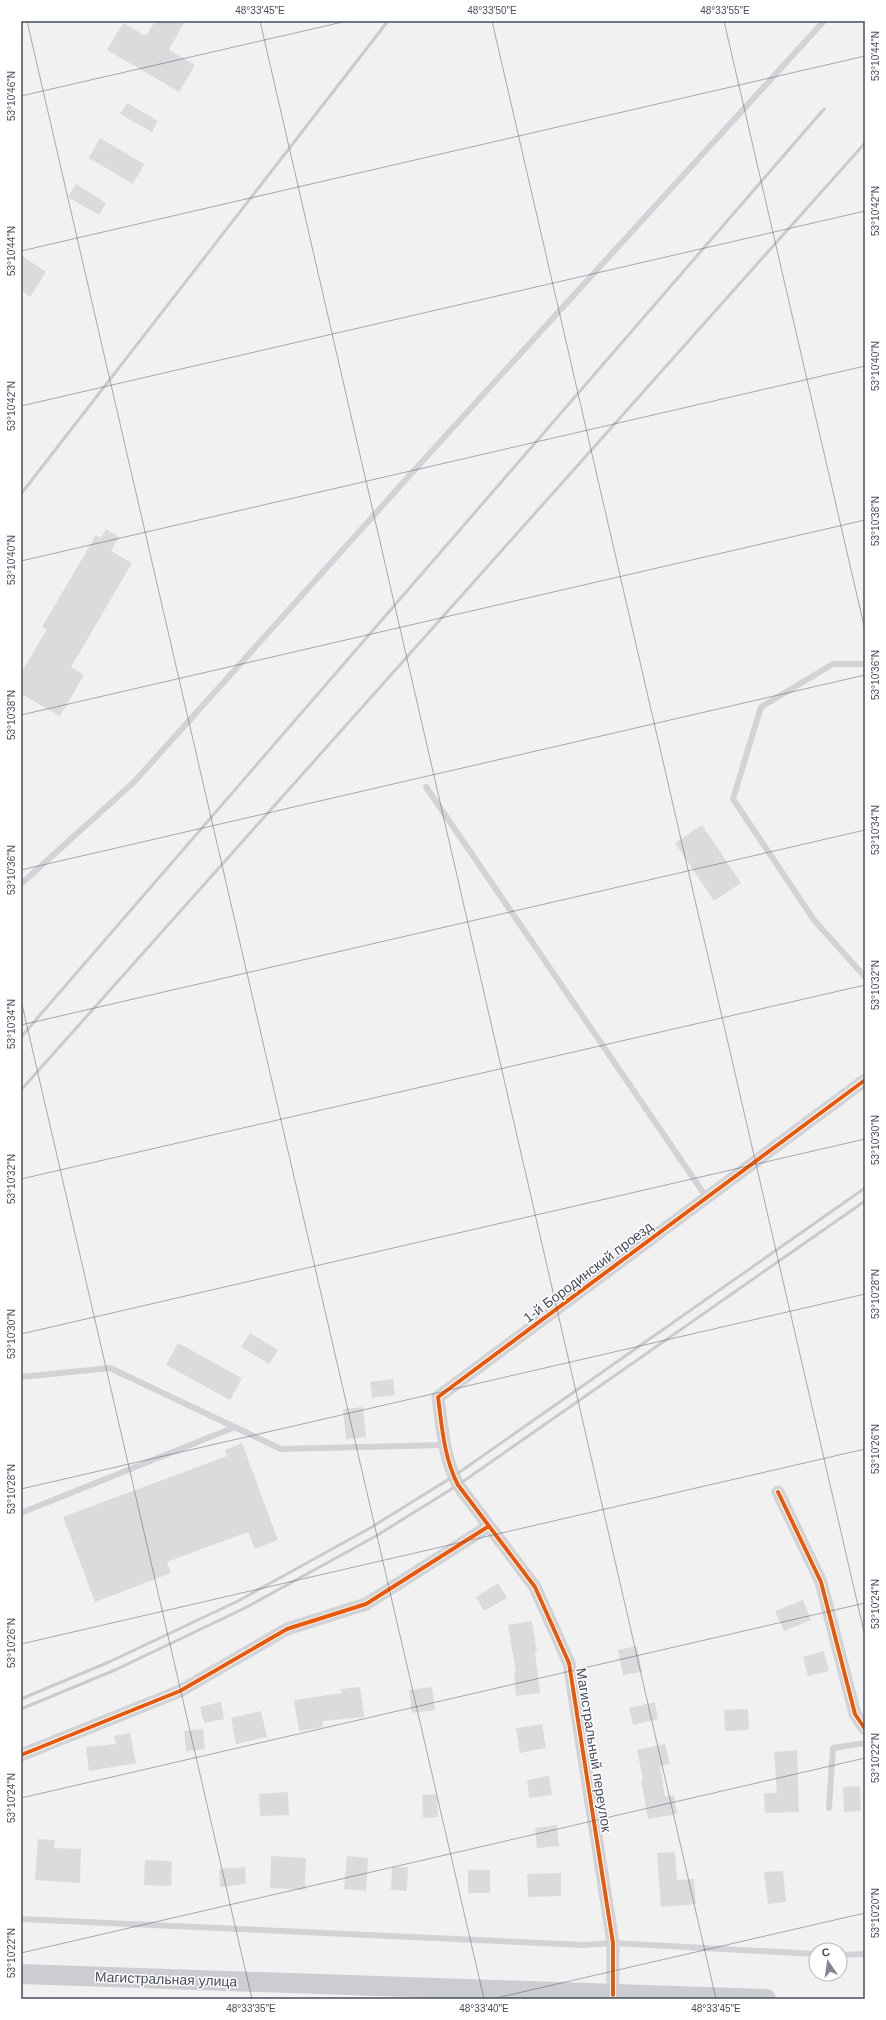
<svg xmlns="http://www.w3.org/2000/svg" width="886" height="2020" font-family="Arial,sans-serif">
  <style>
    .building { fill: #dbdadd }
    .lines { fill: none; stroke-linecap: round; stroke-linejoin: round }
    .service { stroke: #d2d3d7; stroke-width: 6 }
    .minor { stroke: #d2d3d7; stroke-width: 13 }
    .primary { stroke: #cccdd2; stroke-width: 20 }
    .rail { stroke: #cacbcd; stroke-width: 3 }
    .cycleway-casing { stroke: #fff; stroke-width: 6 }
    .cycleway { stroke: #e8590c; stroke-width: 4 }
    .ticks { fill: none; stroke: #474d5f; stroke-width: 1; stroke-opacity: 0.45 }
    .labels { text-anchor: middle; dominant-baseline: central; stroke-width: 3; stroke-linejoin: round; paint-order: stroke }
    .street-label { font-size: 14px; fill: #474d5f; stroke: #fff }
    .neatline { fill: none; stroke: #474d5f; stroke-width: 1.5 }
    .ticks-label { font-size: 10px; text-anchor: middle; fill: #474d5f }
  </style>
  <rect width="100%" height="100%" fill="#f2f1f1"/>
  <!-- building -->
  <path class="building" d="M155,21H185L169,50L195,65L179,92L107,50L123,23L146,36Z
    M127,103L158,121L152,132L120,114Z
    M100,138L144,164L133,184L89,158Z
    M76,184L106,203L99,215L68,197Z
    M21,255L46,272L30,297L21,290Z
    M106,529L119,537L111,551L132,563L71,667L84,675L60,716L21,694V673L47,629L42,627L96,535L101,538Z
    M702,825L741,883L714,901L675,843Z
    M250,1333L278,1350L269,1364L241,1347Z
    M178,1343L242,1378L230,1400L166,1365Z
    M393,1379L395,1395L372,1398L370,1382Z
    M363,1407L366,1437L346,1439L343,1409Z
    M242,1443L278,1540L255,1549L248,1532L167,1562L171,1573L95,1602L63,1517L227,1456L225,1450Z
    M498,1583L507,1598L484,1611L476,1597Z
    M803,1600L811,1620L784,1631L775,1611Z
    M532,1621L537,1652H535L540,1693L516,1696L514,1673H516L508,1625Z
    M637,1646L642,1672L623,1675L618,1650Z
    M824,1651L829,1671L808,1676L803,1657Z
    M360,1687L364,1717L322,1721L323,1727L299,1731L294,1700L342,1693L341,1689Z
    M432,1687L435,1710L412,1713L409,1690Z
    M221,1702L224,1719L204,1723L200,1707Z
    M655,1702L658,1719L633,1725L629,1708Z
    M748,1709L749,1730L725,1731L724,1710Z
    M261,1711L267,1737L236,1744L231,1718Z
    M542,1724L546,1748L520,1753L516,1728Z
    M203,1729L205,1749L186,1751L184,1731Z
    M130,1733L136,1763L89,1771L86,1747L116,1744L114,1736Z
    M665,1744L670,1764L660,1766L665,1797L674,1795L677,1814L648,1819L641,1779H643L637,1750Z
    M797,1750L799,1812L765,1813L764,1793H777L774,1752Z
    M549,1776L552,1795L529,1798L527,1780Z
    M860,1786L861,1811L844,1812L843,1787Z
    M288,1792L289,1815L260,1816L259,1794Z
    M437,1794L438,1817L423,1818L422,1795Z
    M557,1825L559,1846L537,1848L535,1828Z
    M38,1839L55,1840L54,1848L81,1849L80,1883L35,1880Z
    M675,1852L677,1880L694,1879L696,1904L661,1907L657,1853Z
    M271,1856L306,1858L305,1890L270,1888Z
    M347,1856L368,1858L366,1891L344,1889Z
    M145,1860L172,1861L171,1886L144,1885Z
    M245,1867L246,1884L220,1887L219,1869Z
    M392,1867H408L407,1891L391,1890Z
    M468,1870H490V1893H468Z
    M783,1871L786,1902L768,1904L764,1872Z
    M561,1873V1896L528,1897L527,1874Z"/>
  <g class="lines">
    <!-- service -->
    <path class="service" d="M865,664H833L761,707L733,799L814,920L865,977
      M426,787L707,1198
      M21,884L134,782L428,455L824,21
      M21,1377L110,1368L281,1449L444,1445
      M21,1513L235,1427
      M829,1808L833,1748L865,1743
      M21,1919L584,1945L613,1943L816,1954
      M840,1955L865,1954"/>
    <!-- minor -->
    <path class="minor" d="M778,1492L821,1582L855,1714L865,1729
      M21,1755L180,1691L287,1629L366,1604L489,1526
      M613,1995V1943L569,1663L535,1587L458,1485C444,1458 442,1427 438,1397L865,1080"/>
    <!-- primary -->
    <path class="primary" d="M21,1974L766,1999"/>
    <!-- rail -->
    <path class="rail" d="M21,494L388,21
      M21,1037L824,109
      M21,1090L865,143
      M21,1699L109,1662L238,1601L370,1528L454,1476L865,1188
      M21,1709L115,1670L245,1608L376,1536L458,1485L865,1201"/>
    <defs>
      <path id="cycleway" d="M778,1492L821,1582L855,1714L865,1729
        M21,1755L180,1691L287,1629L366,1604L489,1526
        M613,1995V1943L569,1663L535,1587L458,1485C444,1458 442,1427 438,1397L865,1080"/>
    </defs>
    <!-- cycleway casing -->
    <use href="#cycleway" class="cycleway-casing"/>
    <!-- cycleway -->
    <use href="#cycleway" class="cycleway"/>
  </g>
  <!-- ticks -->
  <path class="ticks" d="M27,21L484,1999M260,21L716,1999M492,21L865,1636M724,21L865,630M21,96L347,21M21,251L865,56M21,406L865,211M21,561L865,366M21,715L865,520M21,870L865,675M21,1000L252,1999M21,1025L865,830M21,1179L865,985M21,1334L865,1139M21,1489L865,1294M21,1644L865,1449M21,1798L865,1603M21,1953L865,1758M492,1999L865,1913"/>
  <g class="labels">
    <!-- street labels -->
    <g class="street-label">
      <text transform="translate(588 1272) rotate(-37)">1-й Бородинский проезд</text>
      <text transform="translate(594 1750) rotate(81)">Магистральный переулок</text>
      <text transform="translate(166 1979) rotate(2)">Магистральная улица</text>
    </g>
  </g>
  <!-- border -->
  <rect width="886" height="2020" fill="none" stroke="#ffffff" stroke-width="44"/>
  <!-- north arrow -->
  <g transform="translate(828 1962) rotate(347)"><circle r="19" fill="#ffffff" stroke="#b5b8bf"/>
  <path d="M0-3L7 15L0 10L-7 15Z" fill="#838692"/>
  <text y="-6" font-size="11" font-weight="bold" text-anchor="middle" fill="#474d5f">С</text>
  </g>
  <rect x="22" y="22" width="842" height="1976" class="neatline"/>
  <g class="ticks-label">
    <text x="260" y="14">48°33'45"E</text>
    <text x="492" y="14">48°33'50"E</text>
    <text x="725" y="14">48°33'55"E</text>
    <text transform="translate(875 56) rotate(-90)" y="4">53°10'44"N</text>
    <text transform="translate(11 96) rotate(-90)" y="4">53°10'46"N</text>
    <text transform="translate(875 211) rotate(-90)" y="4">53°10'42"N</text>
    <text transform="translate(11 251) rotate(-90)" y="4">53°10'44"N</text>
    <text transform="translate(875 366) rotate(-90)" y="4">53°10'40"N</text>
    <text transform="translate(11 406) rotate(-90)" y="4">53°10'42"N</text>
    <text transform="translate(875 521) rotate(-90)" y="4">53°10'38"N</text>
    <text transform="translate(11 560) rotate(-90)" y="4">53°10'40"N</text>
    <text transform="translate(875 675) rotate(-90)" y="4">53°10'36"N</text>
    <text transform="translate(11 715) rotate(-90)" y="4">53°10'38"N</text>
    <text transform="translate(875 830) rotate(-90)" y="4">53°10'34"N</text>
    <text transform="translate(11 870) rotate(-90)" y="4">53°10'36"N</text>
    <text transform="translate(875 985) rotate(-90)" y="4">53°10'32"N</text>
    <text transform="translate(11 1024) rotate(-90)" y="4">53°10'34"N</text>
    <text transform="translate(875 1140) rotate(-90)" y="4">53°10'30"N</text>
    <text transform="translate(11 1179) rotate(-90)" y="4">53°10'32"N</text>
    <text transform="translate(875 1294) rotate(-90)" y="4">53°10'28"N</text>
    <text transform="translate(11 1334) rotate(-90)" y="4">53°10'30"N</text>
    <text transform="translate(875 1449) rotate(-90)" y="4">53°10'26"N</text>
    <text transform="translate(11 1489) rotate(-90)" y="4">53°10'28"N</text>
    <text transform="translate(875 1604) rotate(-90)" y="4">53°10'24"N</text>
    <text transform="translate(11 1643) rotate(-90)" y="4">53°10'26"N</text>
    <text transform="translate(875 1758) rotate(-90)" y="4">53°10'22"N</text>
    <text transform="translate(11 1798) rotate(-90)" y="4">53°10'24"N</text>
    <text transform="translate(875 1913) rotate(-90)" y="4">53°10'20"N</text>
    <text transform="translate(11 1953) rotate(-90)" y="4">53°10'22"N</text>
    <text x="251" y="2012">48°33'35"E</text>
    <text x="484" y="2012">48°33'40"E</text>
    <text x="716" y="2012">48°33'45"E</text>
  </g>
</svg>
